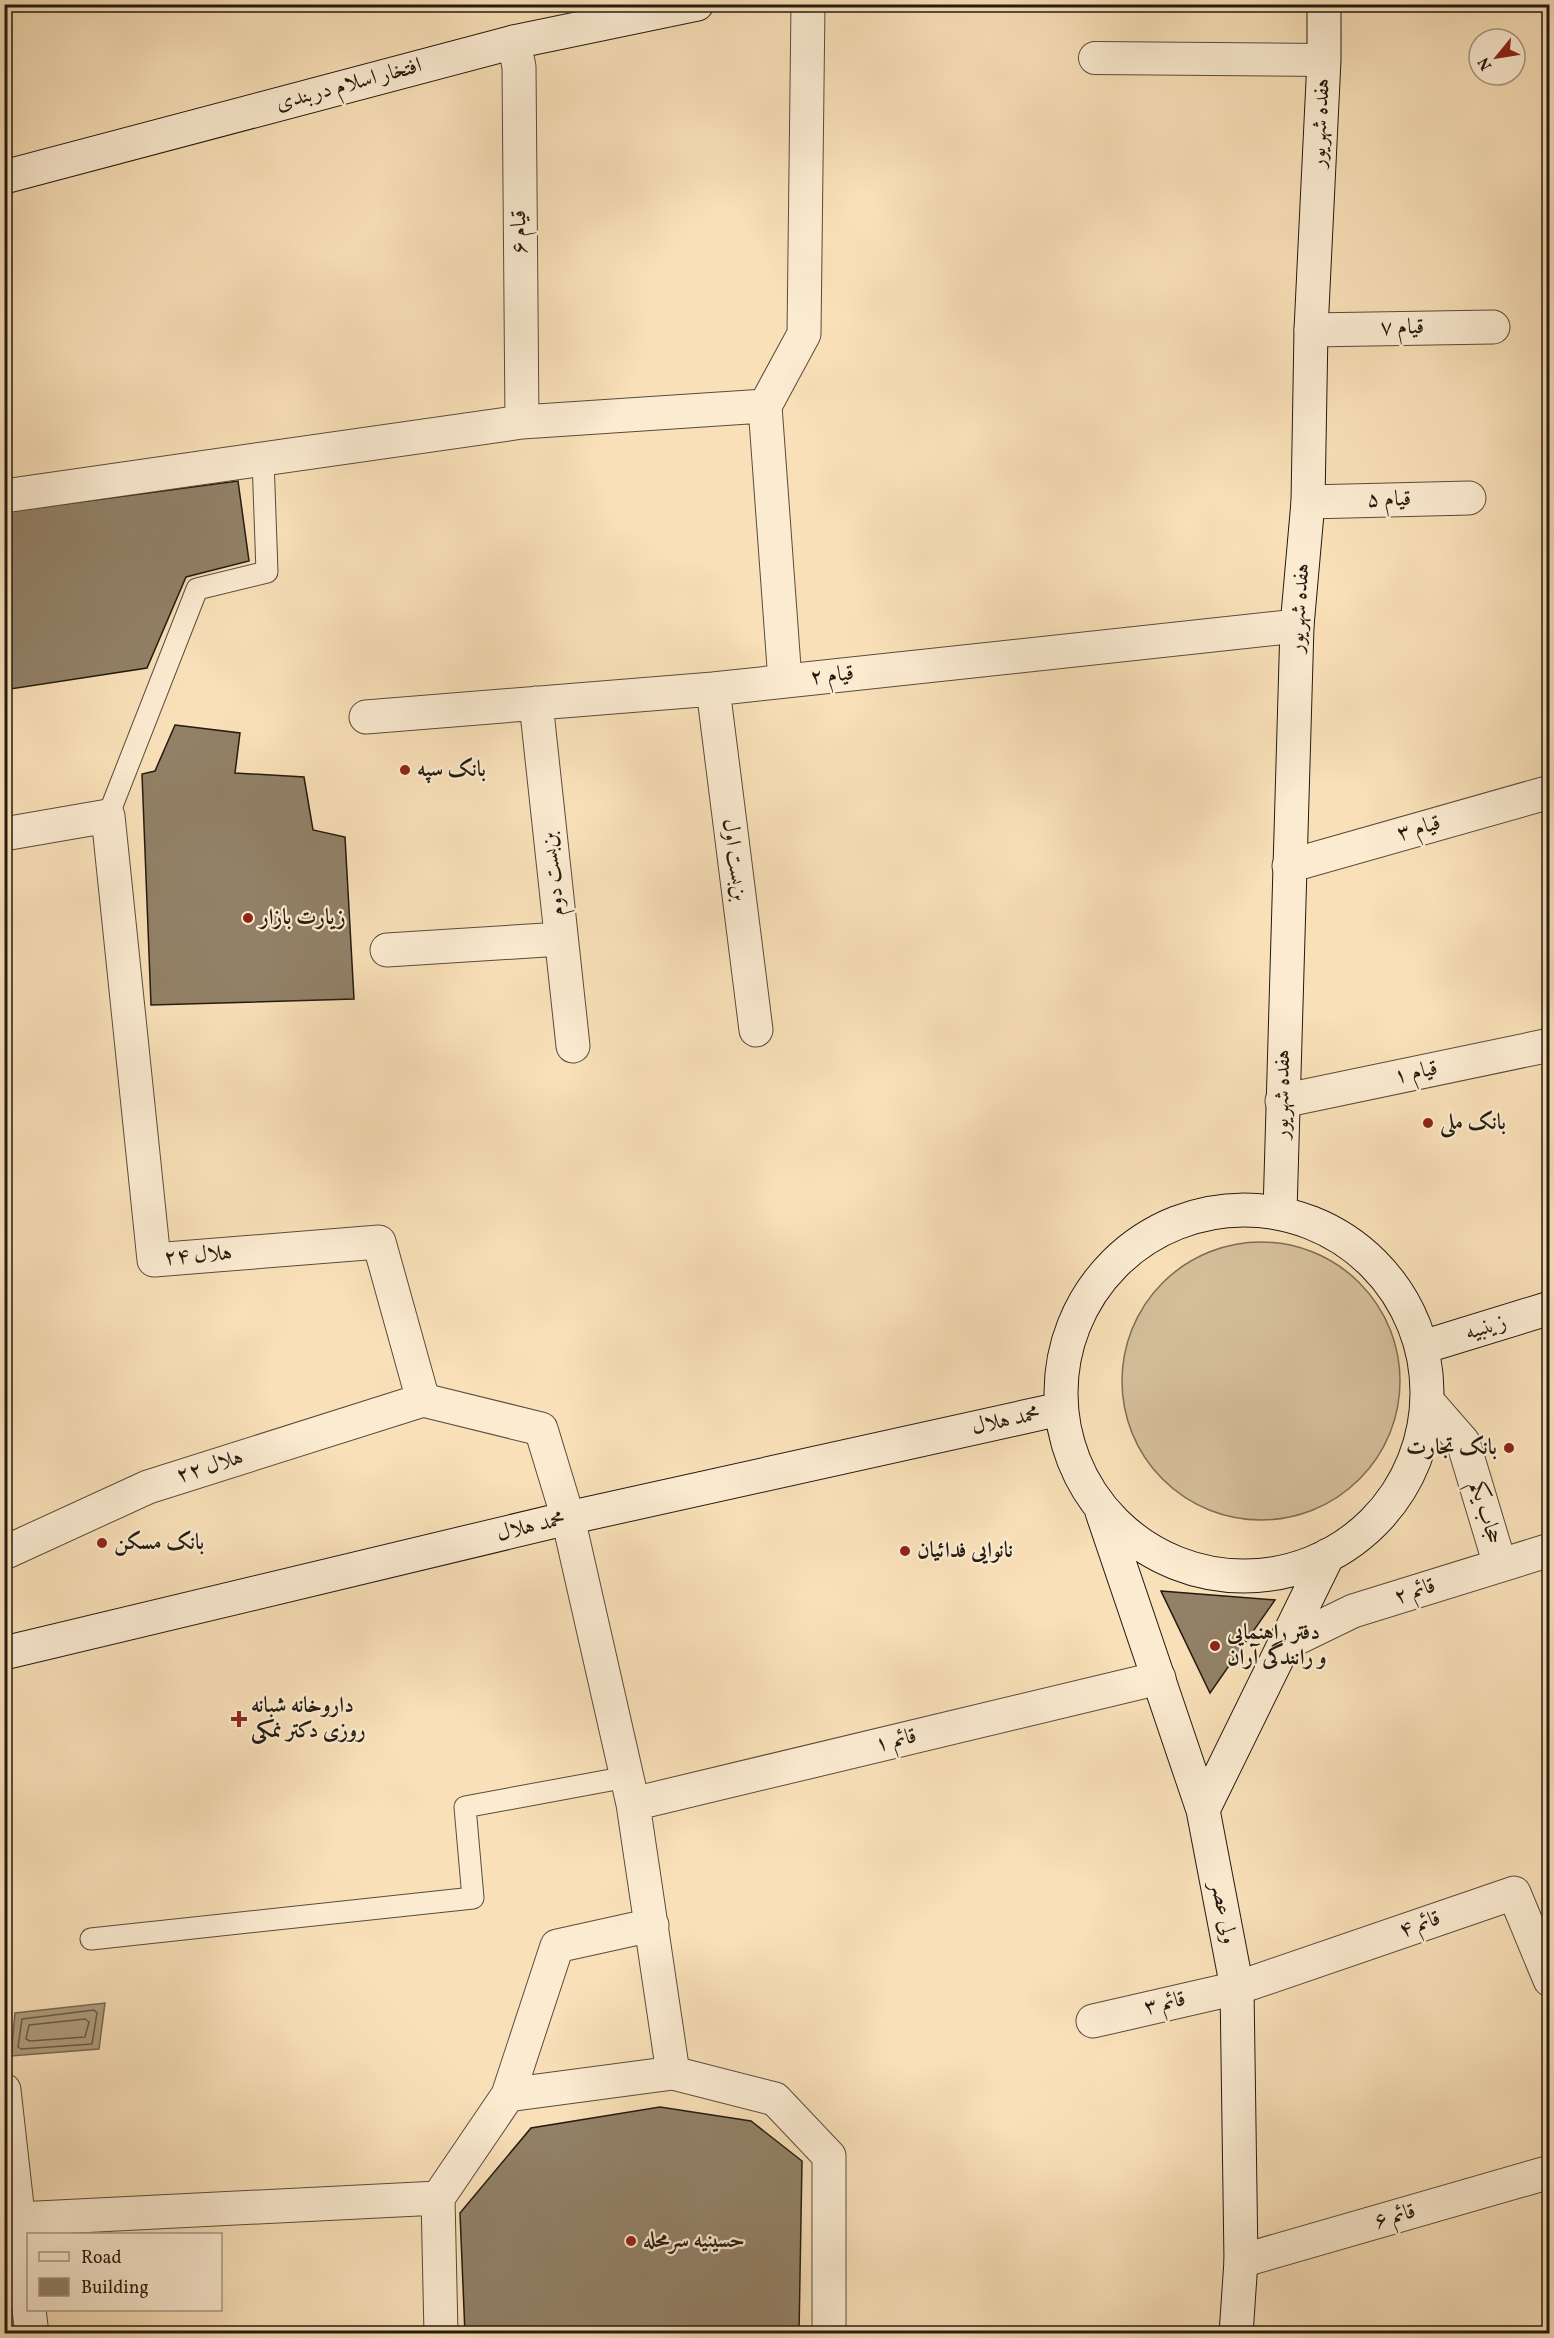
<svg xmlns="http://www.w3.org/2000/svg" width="1554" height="2338" font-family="Vollkorn,Amiri,serif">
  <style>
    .green { fill: #d5bf9b; stroke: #7c6d56; stroke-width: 1.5 }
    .water { fill: #b09d7f; stroke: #786953; stroke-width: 1.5 }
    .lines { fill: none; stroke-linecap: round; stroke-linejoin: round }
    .shore { stroke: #6a5c48; stroke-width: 1.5 }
    .building { fill: #928167; stroke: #231b10; stroke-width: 1.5 }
    .service-casing { stroke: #584c3a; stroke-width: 23 }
    .pedestrian-casing { stroke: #584c3a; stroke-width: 34 }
    .minor-casing { stroke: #584c3a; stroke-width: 35 }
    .secondary-casing { stroke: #231b10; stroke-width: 35 }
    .service { stroke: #fbebd1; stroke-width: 21 }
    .pedestrian { stroke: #fbebd1; stroke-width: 32 }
    .minor { stroke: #fbebd1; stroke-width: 33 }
    .secondary { stroke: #fbebd1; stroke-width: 33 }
    .poi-dot { fill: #8f2418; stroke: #fbebd1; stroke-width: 2 }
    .labels { text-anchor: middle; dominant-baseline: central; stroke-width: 4.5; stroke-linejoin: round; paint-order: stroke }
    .street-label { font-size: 22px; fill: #231b10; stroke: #fbebd1 }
    .poi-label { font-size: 22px; font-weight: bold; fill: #231b10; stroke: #fbebd1; text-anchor: start }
  </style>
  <rect width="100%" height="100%" fill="#f9e0b8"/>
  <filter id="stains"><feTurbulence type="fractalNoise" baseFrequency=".00333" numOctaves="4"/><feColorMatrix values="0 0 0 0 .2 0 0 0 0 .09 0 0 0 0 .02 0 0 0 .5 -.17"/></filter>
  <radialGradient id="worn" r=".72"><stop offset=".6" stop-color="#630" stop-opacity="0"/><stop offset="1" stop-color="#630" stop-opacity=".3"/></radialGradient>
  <!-- green -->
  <path class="green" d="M1122 1381a139 139 0 1 1 278 0a139 139 0 1 1-278 0Z"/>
  <!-- water -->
  <path class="water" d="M105,2003L99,2049L11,2056L15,2013Z"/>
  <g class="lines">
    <!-- shore -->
    <path class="shore" d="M94,2010L97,2013L92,2044L21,2049L18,2047L22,2019Z
      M85,2019L89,2022L85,2037L30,2041L26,2039L29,2025Z"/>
  </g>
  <!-- building -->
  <path class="building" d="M238,481L249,561L186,577L147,668L4,690V512Z
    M175,725L240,733L235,773L304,777L313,830L345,837L354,999L151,1005L142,774L155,771Z
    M1161,1591L1275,1600L1210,1693Z
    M660,2107L751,2121L802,2161L799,2334H465L460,2213L531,2128Z"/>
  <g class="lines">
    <defs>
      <path id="service" d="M108,816L197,589L267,572L263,459
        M91,1939L473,1898L465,1807L627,1777"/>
      <path id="pedestrian" d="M1095,58L1324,60"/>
      <path id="minor" d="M514,42L519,67L522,422
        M1311,330L1493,327
        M4,496L522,422L765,406
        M1308,502L1469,498
        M785,681L765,406L804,334L808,4
        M713,689L756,1030
        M536,703L573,1046
        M366,717L713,689L1297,626
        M4,834L108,816L154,1260L379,1242L423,1400L541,1429L568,1518L633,1804L673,2073
        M1289,866L1550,792
        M387,950L561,939
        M1282,1101L1550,1045
        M1429,1403L1463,1442L1500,1565
        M4,1553L148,1487L423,1400
        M1285,1644L1353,1611L1550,1550
        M633,1804L1159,1678
        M1093,2021L1237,1988L1514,1893L1550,1980
        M4,2090L28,2304
        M508,2095L673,2073L775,2099L829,2156V2334
        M18,2219L438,2198
        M1241,2261L1550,2172
        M29,2310L32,2334
        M441,2334L438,2198L508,2095L557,1946L652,1925"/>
      <path id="secondary" d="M4,177L514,42L697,4
        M1061 1393a183 183 0 1 1 366 0a183 183 0 1 1-366 0Z
        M1280,1212L1297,626L1308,502L1311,330L1324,60V4
        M1423,1347L1550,1308
        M1102,1512L1203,1810L1237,1988L1241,2261L1236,2334
        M4,1653L568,1518L1060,1409
        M1203,1810L1328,1555"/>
    </defs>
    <!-- service casing -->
    <use href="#service" class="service-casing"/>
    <!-- pedestrian casing -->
    <use href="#pedestrian" class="pedestrian-casing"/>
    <!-- minor casing -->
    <use href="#minor" class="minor-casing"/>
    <!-- secondary casing -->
    <use href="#secondary" class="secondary-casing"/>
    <!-- service -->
    <use href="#service" class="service"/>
    <!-- pedestrian -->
    <use href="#pedestrian" class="pedestrian"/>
    <!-- minor -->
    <use href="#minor" class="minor"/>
    <!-- secondary -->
    <use href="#secondary" class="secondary"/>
  </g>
  <!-- markers -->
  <g class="poi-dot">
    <circle cx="405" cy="770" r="6"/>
    <circle cx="248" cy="918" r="6"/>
    <circle cx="1428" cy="1123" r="6"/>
    <circle cx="1509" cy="1448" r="6"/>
    <circle cx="102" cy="1543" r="6"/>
    <circle cx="905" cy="1551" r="6"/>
    <circle cx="1215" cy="1646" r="6"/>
    <path d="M236 1710h6v6h6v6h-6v6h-6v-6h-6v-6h6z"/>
    <circle cx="631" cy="2241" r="6"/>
  </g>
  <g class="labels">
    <!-- street labels -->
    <g class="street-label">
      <text transform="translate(349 85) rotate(-15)">افتخار اسلام دربندی</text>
      <text transform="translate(1321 123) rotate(-87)">هفده شهریور</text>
      <text transform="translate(520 232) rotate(-91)">قیام ۶</text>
      <text transform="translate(1402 328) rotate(-1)">قیام ۷</text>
      <text transform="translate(1389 500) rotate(-1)">قیام ۵</text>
      <text transform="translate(1300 608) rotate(-86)">هفده شهریور</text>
      <text transform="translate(832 676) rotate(-6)">قیام ۲</text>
      <text transform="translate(1419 829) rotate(-16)">قیام ۳</text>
      <text transform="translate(734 860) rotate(83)">بن‌بست اول</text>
      <text transform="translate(554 874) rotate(-96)">بن‌بست دوم</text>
      <text transform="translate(1416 1073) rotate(-12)">قیام ۱</text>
      <text transform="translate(1283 1094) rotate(-89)">هفده شهریور</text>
      <text transform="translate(198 1256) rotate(-4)">هلال ۲۴</text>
      <text transform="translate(1486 1328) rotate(-17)">زینبیه</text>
      <text transform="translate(1006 1421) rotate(-12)">محمد هلال</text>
      <text transform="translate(210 1467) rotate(-17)">هلال ۲۲</text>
      <text transform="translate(1485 1513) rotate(73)">حجاب یکم</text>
      <text transform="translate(531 1527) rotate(-13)">محمد هلال</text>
      <text transform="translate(1415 1592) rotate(-18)">قائم ۲</text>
      <text transform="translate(896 1741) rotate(-13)">قائم ۱</text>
      <text transform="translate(1223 1913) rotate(79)">ولی عصر</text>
      <text transform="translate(1420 1925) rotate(-19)">قائم ۴</text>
      <text transform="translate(1165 2004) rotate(-13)">قائم ۳</text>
      <text transform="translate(1395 2217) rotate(-16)">قائم ۶</text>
    </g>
    <!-- poi labels -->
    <g class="poi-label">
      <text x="417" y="770">بانک سپه</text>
      <text x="260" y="918">زیارت بازار</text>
      <text x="1440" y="1123">بانک ملی</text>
      <text x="1497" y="1448" text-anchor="end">بانک تجارت</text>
      <text x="114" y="1543">بانک مسکن</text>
      <text x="917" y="1551">نانوایی فدائیان</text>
      <text x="1227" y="1633">دفتر راهنمایی<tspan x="1227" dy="25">و رانندگی آران</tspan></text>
      <text x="251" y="1706">داروخانه شبانه<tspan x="251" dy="25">روزی دکتر نمکی</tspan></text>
      <text x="643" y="2241">حسینیه سرمحله</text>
    </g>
  </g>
  <!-- margin -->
  <rect width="1554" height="2338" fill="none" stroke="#f9e0b8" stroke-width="24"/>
  <rect x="6" y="6" width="1542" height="2326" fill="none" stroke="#231b10" stroke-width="3"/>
  <rect x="12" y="12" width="1530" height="2314" fill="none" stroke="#231b10" stroke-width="1.5"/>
  <!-- legend -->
  <rect x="27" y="2233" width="195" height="78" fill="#fbebd1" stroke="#a59884" stroke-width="1.5"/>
  <rect x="39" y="2252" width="30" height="9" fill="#fbebd1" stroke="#a59884" stroke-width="1.5"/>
  <text x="81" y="2263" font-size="18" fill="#231b10">Road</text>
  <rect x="39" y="2278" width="30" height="18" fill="#928167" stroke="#a59884" stroke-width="1.5"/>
  <text x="81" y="2293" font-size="18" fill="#231b10">Building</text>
  <!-- north arrow -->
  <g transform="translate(1497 57) rotate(240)"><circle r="28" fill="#fbebd1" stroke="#a59884" stroke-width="1.5"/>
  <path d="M0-4.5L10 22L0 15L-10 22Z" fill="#8f2418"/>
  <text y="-9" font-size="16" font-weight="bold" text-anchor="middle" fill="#231b10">N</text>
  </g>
  <rect width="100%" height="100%" filter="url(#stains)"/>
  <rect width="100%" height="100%" fill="url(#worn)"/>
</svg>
